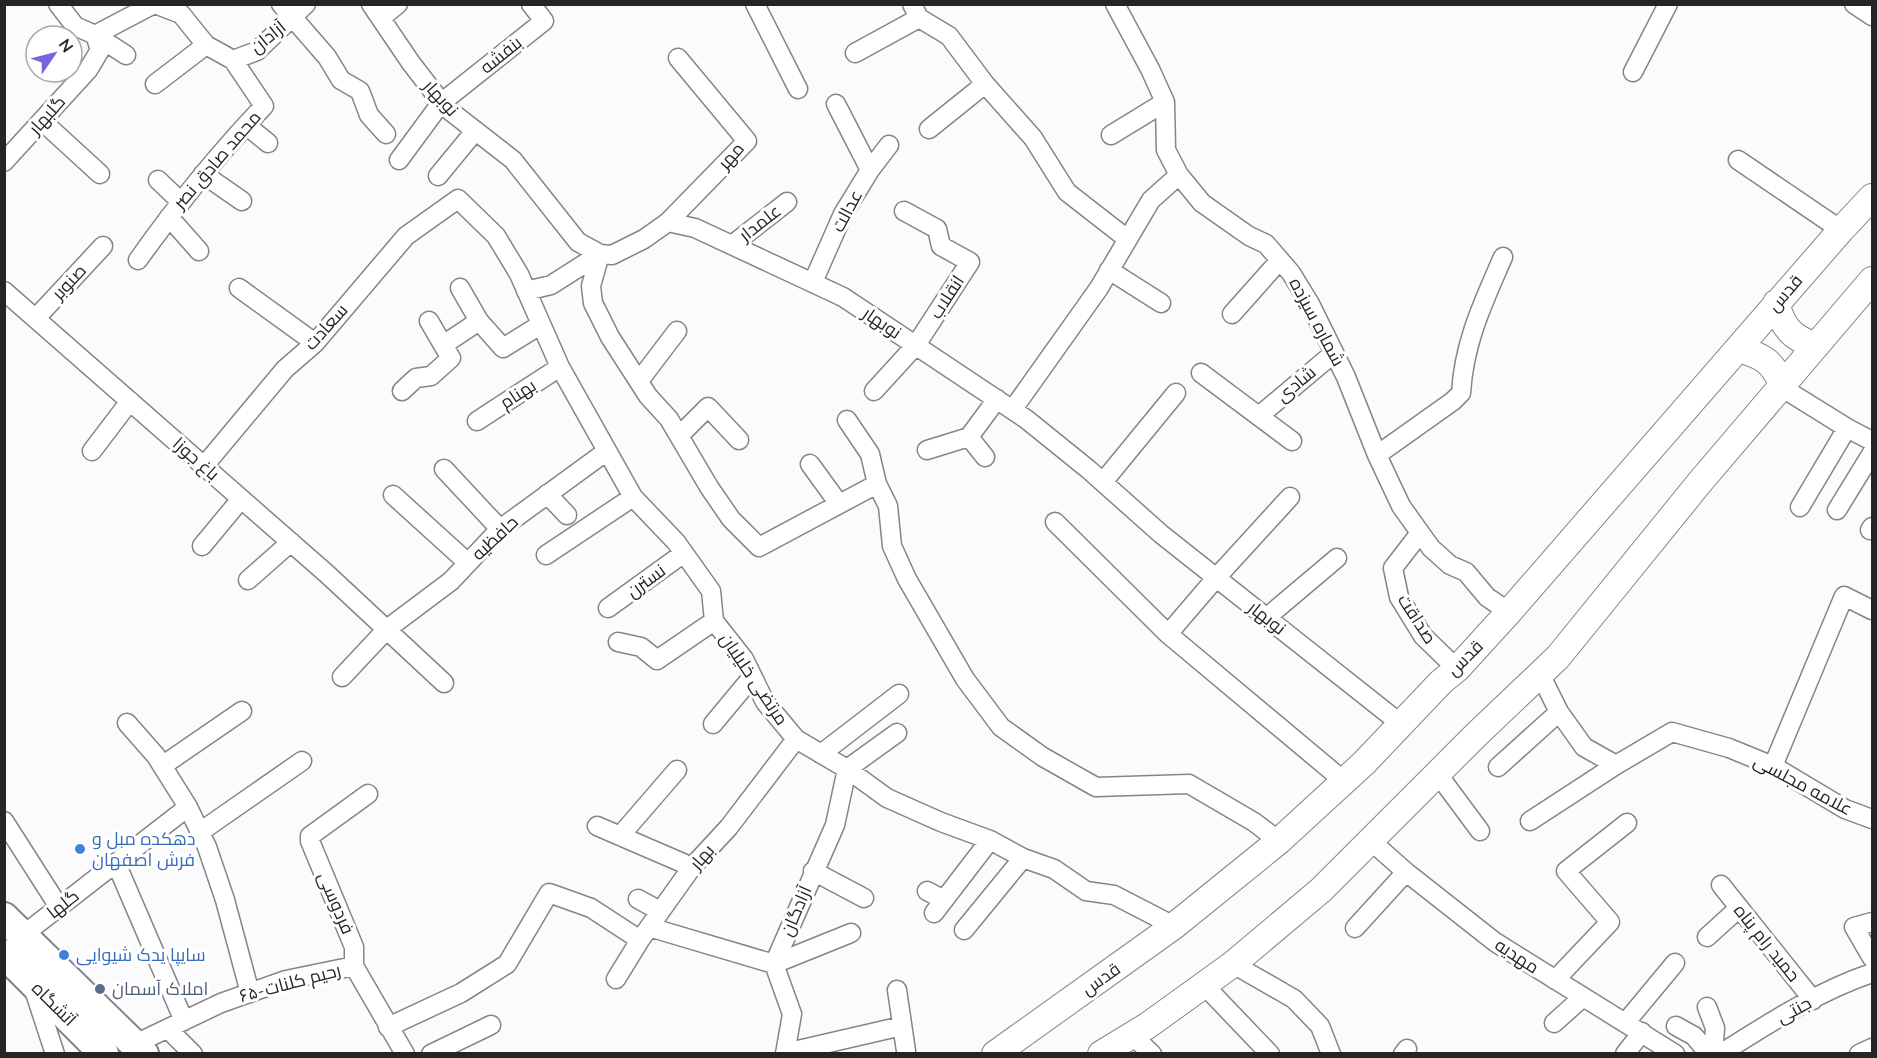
<svg xmlns="http://www.w3.org/2000/svg" width="1877" height="1058" font-family="'Nunito Sans',Cairo,sans-serif">
  <style>
    .lines { fill: none; stroke-linecap: round; stroke-linejoin: round }
    .minor-casing { stroke: #85848a; stroke-width: 21 }
    .secondary-casing { stroke: #85848a; stroke-width: 28 }
    .primary-casing { stroke: #85848a; stroke-width: 32 }
    .minor { stroke: #fff; stroke-width: 18 }
    .secondary { stroke: #fff; stroke-width: 26 }
    .primary { stroke: #fff; stroke-width: 28 }
    .shop-dot { fill: #3f7fe0; stroke: #fff; stroke-width: 2 }
    .service-dot { fill: #5c6f8a; stroke: #fff; stroke-width: 2 }
    .labels { text-anchor: middle; dominant-baseline: central; stroke-width: 6; stroke-linejoin: round; paint-order: stroke }
    .street-label { font-size: 18px; fill: #252527; stroke: #fff }
    .shop-label { font-size: 18px; fill: #366cbe; stroke: #fff; text-anchor: start }
    .service-label { font-size: 18px; fill: #4e5e75; stroke: #fff; text-anchor: start }
  </style>
  <rect width="100%" height="100%" fill="#fbfbfe"/>
  <g class="lines">
    <defs>
      <path id="minor" d="M58,4L75,26L95,35L154,4
        M155,4L181,14L206,45L233,60L257,51L306,4
        M281,4L327,57L341,80L360,91L369,115L386,134
        M371,4L411,63L445,107L513,160L578,242L600,254L612,255L644,239L668,222L695,228L843,297L1026,419L1088,469L1161,534L1401,724
        M755,4L798,89
        M912,4L919,18L949,36L985,84L1033,138L1067,192L1126,238
        M1115,4L1150,69L1165,102L1166,150L1179,175L1202,203L1249,236L1266,244L1291,273L1310,304L1346,377L1377,455L1401,506L1431,548L1450,565L1466,572L1487,597L1509,612
        M1854,4L1872,16
        M381,18L398,4
        M95,35L126,55
        M855,53L919,18
        M1633,72L1668,4
        M155,84L206,45
        M836,104L870,170
        M42,121L100,174
        M246,125L268,143
        M929,129L985,84
        M1111,135L1165,102
        M399,160L441,103L544,21L531,4
        M1738,160L1841,230
        M4,162L88,70L100,50L95,35
        M203,174L242,201
        M438,176L475,131
        M158,180L180,201
        M169,217L199,251
        M668,222L747,141L678,58
        M732,245L787,202
        M600,254L591,286L593,303L610,337L648,396L669,419L709,487L731,519L759,547L877,484L888,506L892,546L907,579L965,679L1001,727L1043,757L1096,787L1189,784L1254,822L1279,841
        M138,260C177,205 217,155 264,106L233,60
        M1109,270L1161,303
        M813,282L843,214L870,170L889,145
        M239,288L315,343
        M460,288L479,321
        M4,291L327,574L444,683
        M526,291L551,285L600,254
        M1232,314L1280,260
        M36,318L103,246
        M429,321L443,345
        M1201,373L1292,441
        M639,381L677,331
        M1781,387L1847,428L1872,441
        M402,391L416,378L431,376L451,358L443,345L479,321L503,348L540,325
        M874,391L916,345L970,262L941,246L937,229L904,211
        M1013,409L1099,288L1151,200L1179,175
        M1259,416L1334,353
        M847,420L870,454L877,484
        M477,421L560,367
        M679,436L708,407L739,440
        M969,437L985,457
        M927,450L969,437L997,399
        M92,451L130,401
        M1377,455L1453,401L1461,393C1464,342 1483,303 1503,257
        M810,464L839,504
        M204,466L285,369L315,343L406,236L458,199L496,236L519,274L560,367L633,497L676,542L711,591L714,621L744,659L765,702L796,739L847,769L887,798L941,822L990,840L1023,858L1054,869L1086,891L1114,895L1174,926
        M444,469L500,529
        M1103,482L1176,393
        M547,494L567,515
        M393,495L468,563
        M1800,507L1847,428
        M1837,510L1872,453
        M1055,522L1168,634L1345,782
        M1870,530L1872,527
        M1420,533L1393,568L1399,597L1423,636L1457,669
        M202,546L241,499
        M546,555L633,497
        M248,580L291,542
        M608,608L684,553
        M1266,618L1337,558
        M1168,634L1216,578L1290,497
        M618,642L641,647L657,660L714,621
        M1540,674L1559,712L1584,747L1616,765L1672,732L1729,748L1773,766L1845,809L1872,819
        M342,677L387,629L451,581L500,529L607,451
        M127,723L156,756L188,807L207,847L225,900L250,993
        M713,724L752,677
        M821,754L899,694
        M162,766L242,711
        M1773,766L1844,596L1872,610
        M1498,767L1559,712
        M1437,773L1480,831
        M4,821L59,907
        M1530,821L1616,765
        M597,826L692,867
        M200,832L302,761
        M620,836L677,770
        M1371,841L1406,872L1495,942L1675,1054
        M116,863L184,1021
        M813,871L864,898
        M1721,885L1813,1000
        M927,891L944,900
        M638,899L660,911
        M934,913L990,840
        M1872,922L1854,927L1872,958
        M649,927L774,964L851,933
        M1355,928L1406,872
        M964,930L1023,858
        M23,935L188,807
        M1707,937L1739,908
        M1233,964L1294,999L1320,1026L1331,1054
        M354,966V947L310,841V836L368,794
        M616,979L640,940L692,867L729,827L796,739
        M1555,980L1610,922L1566,871L1627,823
        M1204,985L1270,1054
        M34,990L55,1054
        M897,990L906,1051
        M1707,1007L1715,1028L1713,1054
        M1626,1022L1675,963
        M1554,1023L1583,997
        M1676,1026L1694,1036L1709,1054
        M388,1027L461,993L507,964L549,893L591,908L640,940
        M168,1029L193,1054
        M1132,1035L1152,1054
        M135,1044L221,1003L286,980L354,966L405,1054
        M785,1053L902,1026
        M431,1054L491,1025
        M785,1054L792,1014L774,964L835,825L847,769L897,733
        M1403,1054L1407,1049
        M1625,1054L1642,1032
        M1720,1054C1768,1024 1818,991 1872,973
        M1859,1054L1872,1048"/>
      <path id="secondary" d="M1776,303C1783,328 1792,338 1816,346
        M1738,349C1763,356 1771,360 1783,385
        M995,1054L1174,926L1279,841L1364,763L1441,682L1457,669L1509,612L1841,230L1872,197
        M1101,1054L1147,1026L1233,964L1321,890L1476,735L1558,657L1700,482L1872,280"/>
      <path id="primary" d="M4,917L144,1054
        M4,954L104,1054"/>
    </defs>
    <!-- minor casing -->
    <use href="#minor" class="minor-casing"/>
    <!-- secondary casing -->
    <use href="#secondary" class="secondary-casing"/>
    <!-- primary casing -->
    <use href="#primary" class="primary-casing"/>
    <!-- minor -->
    <use href="#minor" class="minor"/>
    <!-- secondary -->
    <use href="#secondary" class="secondary"/>
    <!-- primary -->
    <use href="#primary" class="primary"/>
  </g>
  <!-- markers -->
  <g class="shop-dot">
    <circle cx="80" cy="849" r="6"/>
    <circle cx="64" cy="955" r="6"/>
  </g>
  <circle class="service-dot" cx="100" cy="989" r="6"/>
  <g class="labels">
    <!-- street labels -->
    <g class="street-label">
      <text transform="translate(268 37) rotate(-39)">آزادان</text>
      <text transform="translate(501 55) rotate(-39)">بنفشه</text>
      <text transform="translate(441 98) rotate(48)">نوبهار</text>
      <text transform="translate(47 115) rotate(-48)">گلبهار</text>
      <text transform="translate(731 156) rotate(-49)">مهر</text>
      <text transform="translate(217 160) rotate(-49)">محمد صادق نصر</text>
      <text transform="translate(847 211) rotate(-62)">عدالت</text>
      <text transform="translate(760 223) rotate(-38)">علمدار</text>
      <text transform="translate(69 282) rotate(-47)">صنوبر</text>
      <text transform="translate(1785 293) rotate(-49)">قدس</text>
      <text transform="translate(947 297) rotate(-57)">انقلاب</text>
      <text transform="translate(1317 322) rotate(62)">شماره سیزده</text>
      <text transform="translate(882 323) rotate(34)">نوبهار</text>
      <text transform="translate(326 327) rotate(-48)">سعادت</text>
      <text transform="translate(1296 384) rotate(-40)">شادی</text>
      <text transform="translate(518 394) rotate(-33)">بهنام</text>
      <text transform="translate(196 459) rotate(41)">باغ جوزا</text>
      <text transform="translate(495 538) rotate(-43)">حافظیه</text>
      <text transform="translate(646 581) rotate(-36)">نسترن</text>
      <text transform="translate(1267 618) rotate(38)">نوبهار</text>
      <text transform="translate(1417 619) rotate(57)">صداقت</text>
      <text transform="translate(1465 658) rotate(-45)">قدس</text>
      <text transform="translate(754 679) rotate(56)">مرتضی خلیلیان</text>
      <text transform="translate(1803 785) rotate(28)">علامه مجلسی</text>
      <text transform="translate(702 857) rotate(-49)">بهار</text>
      <text transform="translate(336 903) rotate(67)">فردوسی</text>
      <text transform="translate(63 904) rotate(-38)">گلها</text>
      <text transform="translate(796 911) rotate(-67)">آزادگان</text>
      <text transform="translate(1767 943) rotate(51)">حمید رام پناه</text>
      <text transform="translate(1517 956) rotate(33)">مهدیه</text>
      <text transform="translate(1101 979) rotate(-35)">قدس</text>
      <text transform="translate(290 983) rotate(-15)">۶۵-رحیم کلنات</text>
      <text transform="translate(54 1004) rotate(45)">آتشگاه</text>
      <text transform="translate(1794 1010) rotate(-28)">جنتی</text>
    </g>
    <!-- shop labels -->
    <g class="shop-label">
      <text x="92" y="839">دهکده مبل و<tspan x="92" dy="21">فرش اصفهان</tspan></text>
      <text x="76" y="955">سایپا یدک شیوایی</text>
    </g>
    <!-- service labels -->
    <g class="service-label">
      <text x="112" y="989">املاک آسمان</text>
    </g>
  </g>
  <!-- border -->
  <rect width="1877" height="1058" fill="none" stroke="#252527" stroke-width="12"/>
  <!-- north arrow -->
  <g transform="translate(54 54) rotate(55)"><circle r="28" fill="#ffffff" stroke="#a8a8a9" stroke-width="1.5"/>
  <path d="M0-4.5L10 22L0 15L-10 22Z" fill="#7565e0"/>
  <text y="-9" font-size="16" font-weight="bold" text-anchor="middle" fill="#252527">N</text>
  </g>
</svg>
